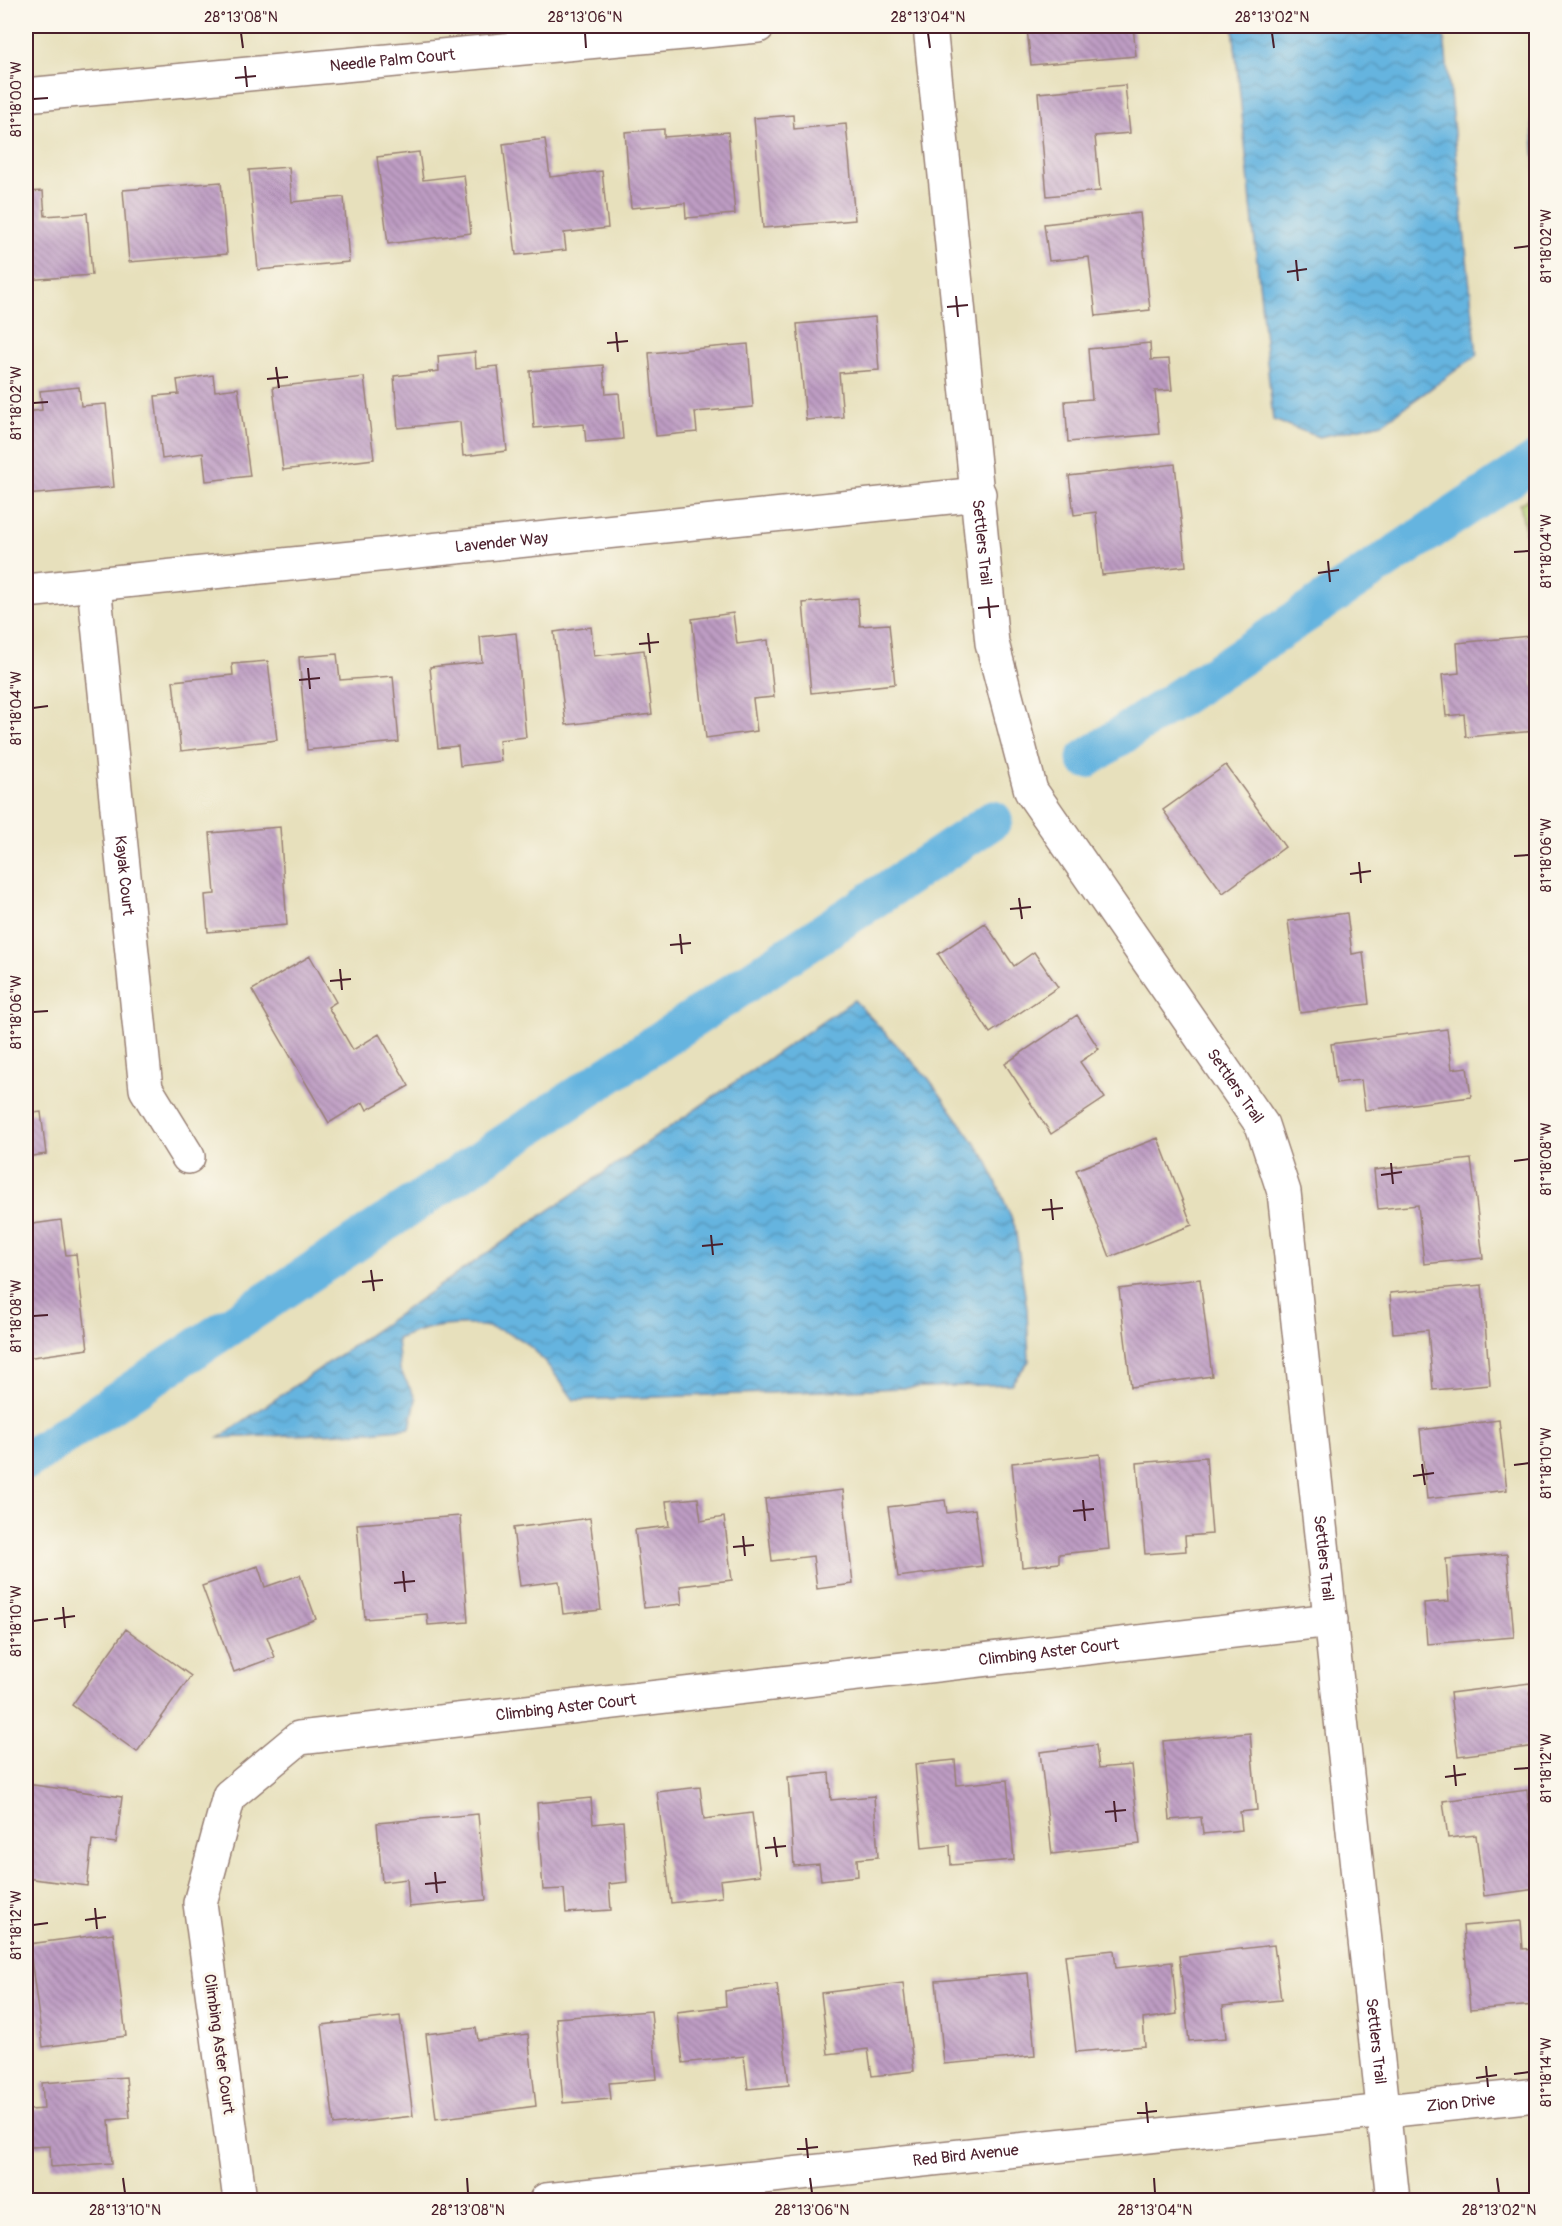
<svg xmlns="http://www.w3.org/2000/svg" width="1562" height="2226" font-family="Pangolin,sans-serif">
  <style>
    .wetland { fill: url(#wetland-marsh); stroke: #7f7750; stroke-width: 1.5 }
    .water { fill: url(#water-waves); stroke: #586a85; stroke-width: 1.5 }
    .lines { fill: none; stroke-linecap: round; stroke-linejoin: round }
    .canal { stroke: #65b4df; stroke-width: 39 }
    .building { fill: url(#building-back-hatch) }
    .minor-casing { stroke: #988074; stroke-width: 36 }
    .minor { stroke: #fff; stroke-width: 33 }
    .ticks { fill: none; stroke: #4a1f2b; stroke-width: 2 }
    .labels { text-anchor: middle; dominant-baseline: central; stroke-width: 6; stroke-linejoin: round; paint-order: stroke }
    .street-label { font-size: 16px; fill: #4a1f2b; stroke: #fbf7ec }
    .neatline { fill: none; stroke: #4a1f2b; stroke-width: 2 }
    .ticks-label { font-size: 15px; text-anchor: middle; fill: #4a1f2b }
  </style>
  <defs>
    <pattern id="wetland-marsh" width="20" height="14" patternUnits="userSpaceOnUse" patternTransform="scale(1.5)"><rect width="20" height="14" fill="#b4cf75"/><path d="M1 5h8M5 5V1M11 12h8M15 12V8" fill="none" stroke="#9cb165"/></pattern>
    <pattern id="water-waves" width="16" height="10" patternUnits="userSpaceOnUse" patternTransform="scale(1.5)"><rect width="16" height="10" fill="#65b4df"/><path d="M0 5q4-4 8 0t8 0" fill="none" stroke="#5592b5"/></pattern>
    <pattern id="building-back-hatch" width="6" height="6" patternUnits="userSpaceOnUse" patternTransform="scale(1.5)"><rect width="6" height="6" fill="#bd9cc3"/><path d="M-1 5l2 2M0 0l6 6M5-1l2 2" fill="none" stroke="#9c7f9f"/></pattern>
  </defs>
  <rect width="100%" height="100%" fill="#fbf7ec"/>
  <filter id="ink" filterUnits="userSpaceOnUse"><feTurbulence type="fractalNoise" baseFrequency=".0167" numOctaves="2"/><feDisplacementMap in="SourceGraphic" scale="12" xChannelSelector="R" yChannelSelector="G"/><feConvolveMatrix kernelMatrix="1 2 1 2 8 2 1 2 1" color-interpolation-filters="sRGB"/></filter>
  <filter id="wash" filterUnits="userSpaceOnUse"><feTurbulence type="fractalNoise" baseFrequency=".008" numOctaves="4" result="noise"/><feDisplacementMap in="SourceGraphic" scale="24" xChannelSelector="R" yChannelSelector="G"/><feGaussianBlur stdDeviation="1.35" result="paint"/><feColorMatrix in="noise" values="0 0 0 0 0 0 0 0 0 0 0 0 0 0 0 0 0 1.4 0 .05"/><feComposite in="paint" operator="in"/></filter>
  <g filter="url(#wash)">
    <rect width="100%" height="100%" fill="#e7e0bc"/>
    <!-- wetland -->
    <path class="wetland" d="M1536,493V574L1533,575L1520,504Z"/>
    <!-- water -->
    <path class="water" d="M1233,26H1443L1477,355L1383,423L1319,437L1273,420Z
      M1536,101V177L1531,102Z
      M854,1000L929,1079L987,1160L1015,1227L1027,1309L1029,1361L1011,1384L574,1400C561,1383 548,1363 533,1349C497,1316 437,1321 397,1339L400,1370L416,1399L410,1428L368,1432L219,1438Z"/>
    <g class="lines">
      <!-- canal -->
      <path class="canal" d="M1086,759L1536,461
        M26,1461L993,820"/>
    </g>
    <g id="blocks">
      <!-- building -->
      <path class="building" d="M1037,26H1133L1136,56L1031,65L1027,29Z
        M1125,85L1130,133L1095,136L1100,191L1047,196L1038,93Z
        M793,115L794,129L846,124L855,220L763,228L754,118Z
        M664,129V137L728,132L735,214L686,218L685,203L631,208L625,132Z
        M545,139L550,177L602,171L608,228L564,233L566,250L516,255L503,144Z
        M419,152L423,180L464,175L471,233L388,244L377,157Z
        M289,167L292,202L344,197L349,262L258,270L249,170Z
        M221,182L227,254L129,262L123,190Z
        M43,191L45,216L87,213L92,275L26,280V192Z
        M1140,213L1150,310L1096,316L1089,257L1049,261L1044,224Z
        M875,317L879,370L839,373L843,417L806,420L797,324Z
        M1150,343L1151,360L1169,359L1172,390L1155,391L1159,434L1068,442L1065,401L1092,399L1088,349Z
        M748,344L753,407L695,412L697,432L656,436L649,353Z
        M475,352L476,368L498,366L507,451L463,456L460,422L398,428L394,376L439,371L438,356Z
        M603,365L606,394L619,393L623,439L586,442L584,424L534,428L530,371Z
        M213,375L215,391L238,388L250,476L206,481L203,453L162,459L155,396L179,394L177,380Z
        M364,377L374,459L283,470L273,387Z
        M79,387L81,406L106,404L114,487L26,495V412L42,410L40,391Z
        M1175,464L1186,566L1102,575L1096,512L1074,515L1069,476Z
        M858,598L860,626L889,624L895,684L811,693L803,603Z
        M733,613L737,644L768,640L774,697L753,699L757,731L706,738L692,619Z
        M591,627L594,656L644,650L652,714L566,725L554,632Z
        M516,633L526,737L499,740L501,761L460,766L458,746L438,748L430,667L482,662L480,637Z
        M1529,636L1534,687H1536V731L1466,737L1464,714L1446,716L1442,675L1459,673L1457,643Z
        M337,654L340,680L393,676L399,742L307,750L299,657Z
        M268,661L277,740L181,751L173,681L233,675L232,664Z
        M1226,765L1285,847L1223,893L1163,810Z
        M280,827L287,925L208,932L205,895L215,894L210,833Z
        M1347,913L1352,954L1363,952L1369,1004L1300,1013L1288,921Z
        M985,923L1014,966L1034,952L1058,987L990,1033L938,954Z
        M310,956L336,1002L328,1007L353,1050L379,1034L409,1086L367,1110L363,1102L329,1123L252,990Z
        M26,998L31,1033L26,1034Z
        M1077,1015L1099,1049L1080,1062L1105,1098L1051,1134L1005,1064Z
        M1447,1029L1452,1069L1467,1067L1471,1097L1365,1110L1361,1080L1336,1083L1331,1044Z
        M41,1112L46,1154L26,1157V1114Z
        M1158,1138L1192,1225L1110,1257L1076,1170Z
        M1471,1159L1483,1258L1424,1264L1418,1205L1378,1209L1374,1170Z
        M61,1220L66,1255L76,1254L88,1349L26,1358V1225Z
        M1200,1279L1212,1376L1131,1387L1119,1289Z
        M1482,1285L1490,1385L1433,1390L1428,1330L1393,1333L1390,1293Z
        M1499,1420L1507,1490L1427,1499L1420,1430Z
        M1100,1454L1109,1549L1059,1554V1563L1022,1567L1012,1463Z
        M1206,1457L1212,1534L1185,1536L1186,1551L1145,1554L1137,1463Z
        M843,1490L853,1584L817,1589L813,1556L772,1561L765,1499Z
        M698,1498L701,1521L724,1517L732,1580L680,1586L682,1604L644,1608L635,1530L669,1526L666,1501Z
        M945,1500L947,1513L975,1509L982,1566L898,1577L888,1507Z
        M460,1516L468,1622L428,1625L427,1614L365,1619L357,1524Z
        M590,1518L601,1610L563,1614L559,1581L520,1586L513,1528Z
        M1507,1554L1514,1637L1427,1644L1424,1603L1449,1601L1446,1559Z
        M258,1566L265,1587L300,1575L316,1619L267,1637L275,1657L234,1672L202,1586Z
        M126,1629L191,1676L137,1752L72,1705Z
        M1530,1683L1536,1746L1458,1756L1450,1693Z
        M1250,1733L1257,1810L1240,1812L1242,1830L1203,1834L1201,1817L1170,1820L1163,1741Z
        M1096,1745L1099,1768L1131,1765L1140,1844L1052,1854L1040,1752Z
        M955,1760L957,1785L1007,1780L1014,1860L951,1865L950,1845L922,1848L915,1764Z
        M829,1773L831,1800L874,1796L878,1857L857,1859L858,1876L821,1880L819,1864L794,1866L788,1777Z
        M26,1784L122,1797L116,1843L92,1840L87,1886L26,1878Z
        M700,1787L704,1819L752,1813L760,1875L720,1880L722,1897L671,1903L657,1792Z
        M1527,1790L1531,1822L1536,1821V1889L1484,1896L1476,1835L1448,1838L1443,1801Z
        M591,1798L593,1824L623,1821L627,1882L609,1884L611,1910L566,1913L564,1889L543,1890L537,1803Z
        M478,1814L486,1900L409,1907L407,1879L382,1882L377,1823Z
        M1521,1921L1523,1949L1536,1948V2005L1470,2010L1463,1926Z
        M113,1933L126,2036L43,2047L29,1944Z
        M1274,1945L1281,2000L1223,2006L1226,2038L1189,2041L1179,1956Z
        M1114,1950L1116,1968L1172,1962L1177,2014L1143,2019L1145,2046L1076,2052L1065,1955Z
        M1028,1973L1035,2056L944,2064L936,1981Z
        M903,1983L914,2071L872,2076L868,2049L828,2054L821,1993Z
        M777,1984L789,2085L748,2089L744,2056L683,2063L677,2012L726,2006L725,1991Z
        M651,2011L657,2079L609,2083L611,2099L563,2103L556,2018Z
        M400,2016L413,2116L334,2125L322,2025Z
        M476,2028L478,2040L528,2034L536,2106L436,2119L426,2034Z
        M126,2077L130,2118L109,2120L112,2163L51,2167L50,2146L31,2147L29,2110L44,2109L42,2083Z"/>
    </g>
  </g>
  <g filter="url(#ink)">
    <use href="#blocks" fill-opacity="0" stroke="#988074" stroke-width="1.5"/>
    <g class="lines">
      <defs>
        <g id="minor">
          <path id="s1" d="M930,26L992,643L1031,791L1262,1125L1284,1192L1393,2200"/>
          <path id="s2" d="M26,95L758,26"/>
          <path id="s3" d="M94,585L146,1089L188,1157"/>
          <path id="s4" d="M26,591L979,494"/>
          <path id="s5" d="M240,2200L200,1903L229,1796L299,1738L1331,1620"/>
          <path id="s6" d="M546,2200L1536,2095"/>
        </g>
      </defs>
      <!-- minor casing -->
      <use href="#minor" class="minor-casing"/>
      <!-- minor -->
      <use href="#minor" class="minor"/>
    </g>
  </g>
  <!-- ticks -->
  <path class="ticks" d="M241,33L243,48M585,33L586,48M928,33L930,48M1272,33L1274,48M245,66L247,87M235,78L256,76M33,99L48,98M1514,248L1529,246M1296,260L1298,281M1287,272L1307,269M956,296L958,317M947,307L968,305M616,332L618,352M607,343L628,341M276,367L279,388M267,379L288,377M33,403L48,402M1514,552L1529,551M1328,561L1330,582M1318,573L1339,570M988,597L990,618M978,608L999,606M648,633L650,653M639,644L659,642M308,668L310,689M299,680L320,678M33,708L48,706M1514,856L1529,855M1359,862L1361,883M1350,874L1371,871M1019,898L1022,919M1010,909L1031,907M680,934L682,954M670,945L691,943M340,969L342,990M330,981L351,979M33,1012L48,1011M1514,1161L1529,1159M1391,1163L1393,1184M1381,1175L1402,1172M1051,1199L1053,1220M1042,1210L1063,1208M711,1235L713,1255M702,1246L723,1244M371,1270L374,1291M362,1282L383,1280M33,1316L48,1315M1422,1464L1425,1485M1514,1465L1529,1463M1413,1476L1434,1473M1083,1500L1085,1521M1073,1511L1094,1509M743,1536L745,1556M733,1547L754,1545M403,1571L405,1592M394,1583L415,1581M63,1607L65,1628M54,1619L75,1616M33,1621L48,1619M1454,1765L1456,1786M1514,1769L1529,1768M1445,1777L1466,1774M1114,1801L1116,1822M1105,1812L1126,1810M774,1837L777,1857M765,1848L786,1846M435,1872L437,1893M425,1884L446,1882M95,1908L97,1929M85,1920L106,1917M33,1925L48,1923M1486,2066L1488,2087M1514,2074L1529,2072M1476,2078L1497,2075M1146,2102L1148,2123M1137,2113L1157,2111M806,2138L808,2158M797,2149L818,2147M123,2178L125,2193M467,2178L468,2193M810,2178L812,2193M1154,2178L1155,2193M1497,2178L1499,2193"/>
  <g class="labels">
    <!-- street labels -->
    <g class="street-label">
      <text stroke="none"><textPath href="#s2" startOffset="368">Needle Palm Court</textPath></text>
      <text stroke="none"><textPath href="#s4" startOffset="478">Lavender Way</textPath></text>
      <text stroke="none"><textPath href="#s1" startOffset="519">Settlers Trail</textPath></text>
      <text stroke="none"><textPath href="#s3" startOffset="292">Kayak Court</textPath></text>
      <text stroke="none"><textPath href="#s1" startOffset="1132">Settlers Trail</textPath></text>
      <text stroke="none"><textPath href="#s1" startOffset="1618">Settlers Trail</textPath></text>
      <text stroke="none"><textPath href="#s5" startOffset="1256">Climbing Aster Court</textPath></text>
      <text stroke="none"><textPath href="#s5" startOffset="770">Climbing Aster Court</textPath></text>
      <text stroke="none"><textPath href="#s1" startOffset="2104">Settlers Trail</textPath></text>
      <text transform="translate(219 2044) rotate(82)">Climbing Aster Court</text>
      <text stroke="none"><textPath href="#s6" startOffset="920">Zion Drive</textPath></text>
      <text stroke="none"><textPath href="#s6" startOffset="422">Red Bird Avenue</textPath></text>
    </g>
  </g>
  <!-- margin -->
  <rect width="1562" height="2226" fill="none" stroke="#fbf7ec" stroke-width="66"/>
  <rect x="33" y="33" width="1496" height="2160" class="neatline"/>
  <g class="ticks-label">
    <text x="241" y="22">28°13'08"N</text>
    <text x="585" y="22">28°13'06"N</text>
    <text x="928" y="22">28°13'04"N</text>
    <text x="1272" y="22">28°13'02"N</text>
    <text transform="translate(16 99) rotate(-90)" y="5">81°18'00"W</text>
    <text transform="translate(1546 246) rotate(-90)" y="5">81°18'02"W</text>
    <text transform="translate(16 403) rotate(-90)" y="5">81°18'02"W</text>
    <text transform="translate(1546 551) rotate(-90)" y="5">81°18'04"W</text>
    <text transform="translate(16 708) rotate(-90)" y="5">81°18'04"W</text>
    <text transform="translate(1546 855) rotate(-90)" y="5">81°18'06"W</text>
    <text transform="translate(16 1012) rotate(-90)" y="5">81°18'06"W</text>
    <text transform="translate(1546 1159) rotate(-90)" y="5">81°18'08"W</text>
    <text transform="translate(16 1316) rotate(-90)" y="5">81°18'08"W</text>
    <text transform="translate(1546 1463) rotate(-90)" y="5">81°18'10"W</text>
    <text transform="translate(16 1621) rotate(-90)" y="5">81°18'10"W</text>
    <text transform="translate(1546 1768) rotate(-90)" y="5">81°18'12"W</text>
    <text transform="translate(16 1925) rotate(-90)" y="5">81°18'12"W</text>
    <text transform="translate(1546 2072) rotate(-90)" y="5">81°18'14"W</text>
    <text x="125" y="2215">28°13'10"N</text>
    <text x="468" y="2215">28°13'08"N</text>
    <text x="812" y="2215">28°13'06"N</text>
    <text x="1155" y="2215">28°13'04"N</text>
    <text x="1499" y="2215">28°13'02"N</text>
  </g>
</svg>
